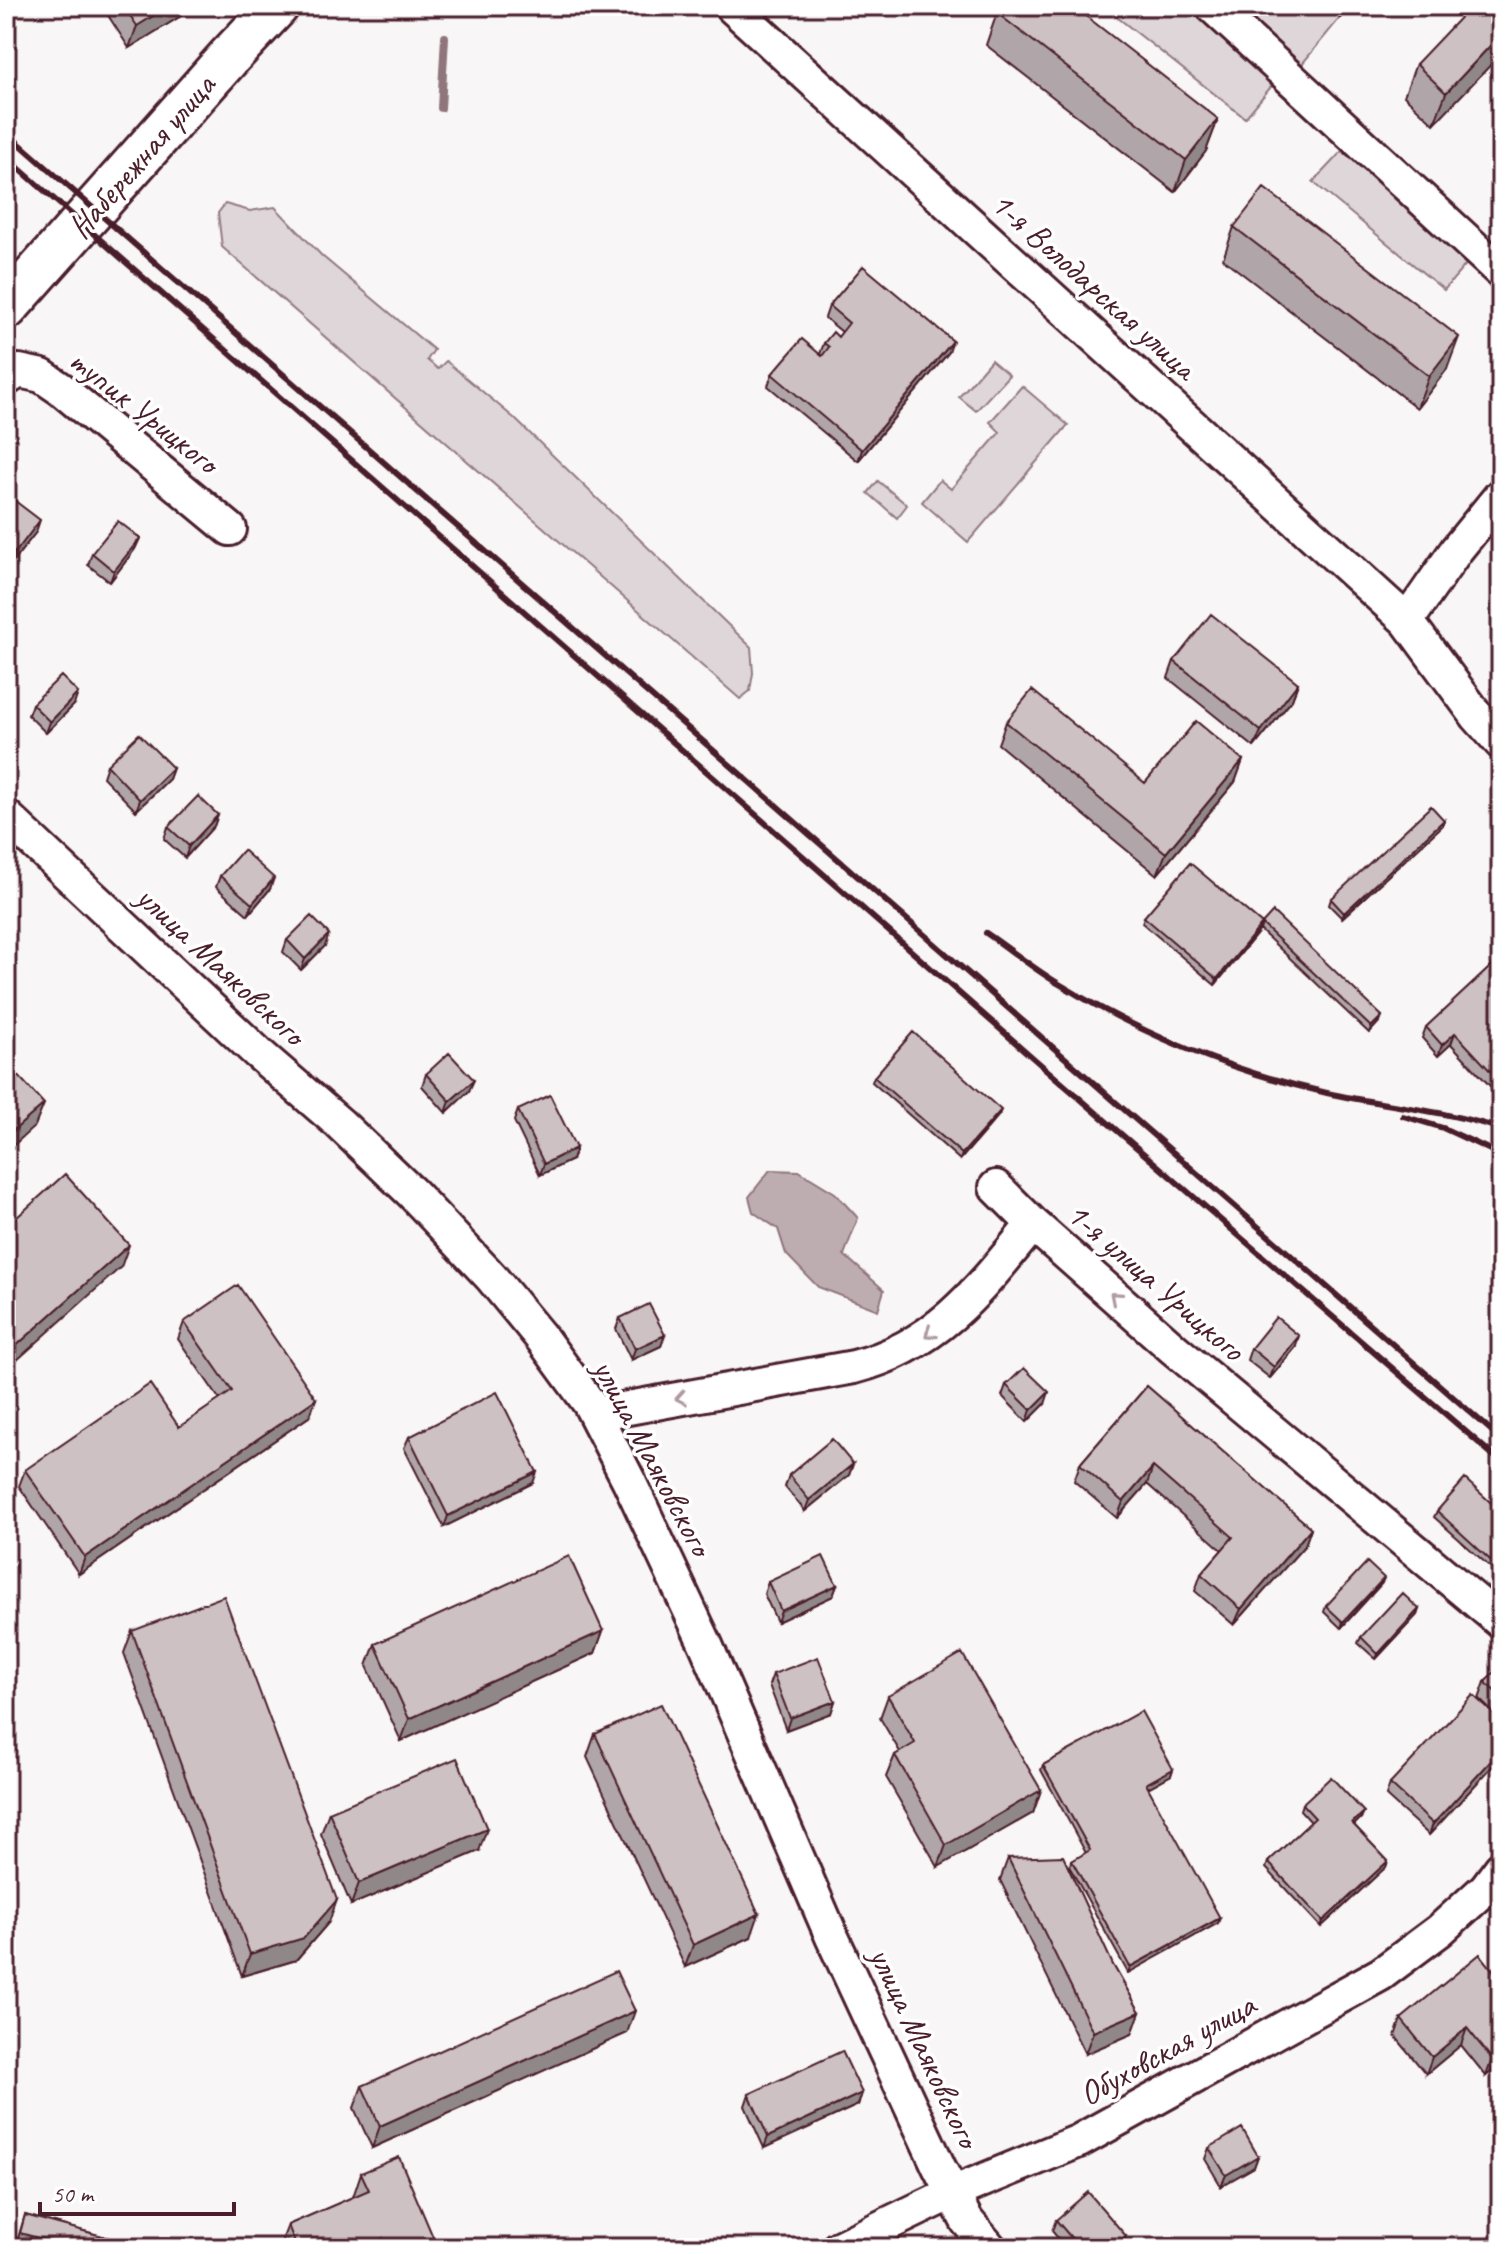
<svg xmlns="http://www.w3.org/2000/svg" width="1507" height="2254" font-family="Caveat,sans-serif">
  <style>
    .green { fill: #ded6d9; stroke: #947a82; stroke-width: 2 }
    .water { fill: #bdadb0; stroke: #8f747b; stroke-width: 2 }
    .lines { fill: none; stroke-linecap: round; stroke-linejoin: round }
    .stream { stroke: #8f747b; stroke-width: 8 }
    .minor-casing { stroke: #4a1f2b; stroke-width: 38 }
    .major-casing { stroke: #4a1f2b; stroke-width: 48 }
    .minor { stroke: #fff; stroke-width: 32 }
    .major { stroke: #fff; stroke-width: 42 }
    .rail { stroke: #4a1f2b; stroke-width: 6 }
    .wall { fill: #b0a6a9; stroke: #4a1f2b; stroke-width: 2 }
    .shaded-wall { fill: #908789; stroke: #4a1f2b; stroke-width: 2 }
    .building { fill: #cdc1c4; stroke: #4a1f2b; stroke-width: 2 }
    .oneway { stroke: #ae9aa0 }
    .labels { text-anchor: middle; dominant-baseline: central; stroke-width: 7; stroke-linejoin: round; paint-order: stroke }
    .street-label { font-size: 34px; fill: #4a1f2b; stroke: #fff }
  </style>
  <rect width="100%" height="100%" fill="#f8f6f7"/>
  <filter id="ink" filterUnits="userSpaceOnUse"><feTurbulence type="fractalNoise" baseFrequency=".0125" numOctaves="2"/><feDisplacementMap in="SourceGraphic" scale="16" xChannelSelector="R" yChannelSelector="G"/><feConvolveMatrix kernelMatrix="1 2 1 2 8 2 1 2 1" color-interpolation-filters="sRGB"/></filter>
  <g filter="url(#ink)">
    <!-- green -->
    <path class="green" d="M1103,6H1192L1275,82L1245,118Z
      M1238,6H1325L1340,18L1302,64Z
      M1343,150L1468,262L1444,290L1313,182Z
      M225,204L250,211L275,207L322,256L434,350L427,360L438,369L446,361L514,418L751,647L753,673L750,691L740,699L222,247L218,213Z
      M991,360L1009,375L976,411L959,397Z
      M1022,386L1068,425L968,542L922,502L940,480L951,489L1000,432L990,422Z
      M878,481L907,505L897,518L868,493Z"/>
    <!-- water -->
    <path class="water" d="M770,1170L799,1171L835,1193L858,1218L844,1255L884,1290L878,1310L818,1287L786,1254L778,1229L753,1212L749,1197Z"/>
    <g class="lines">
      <!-- stream -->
      <path class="stream" d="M444,8L445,6
        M441,108L445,37"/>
      <defs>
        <path id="minor" d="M731,6L1407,621L1477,716L1501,743
          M1212,6L1501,272
          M6,379L19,371L42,376L61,389L230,529
          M1407,621L1457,549L1501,495
          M6,816L258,1053L340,1124L412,1193L491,1277L543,1340L589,1403L629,1481L706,1645L832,1937L939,2167L967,2221L990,2248
          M996,1187L1033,1224
          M595,1414L854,1367C938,1346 981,1288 1033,1224L1174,1349L1501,1622
          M838,2248L952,2193L1079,2141L1381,1974L1440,1930L1486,1888L1501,1868"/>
        <path id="major" d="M6,308L229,57L277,6"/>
      </defs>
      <!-- minor casing -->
      <use href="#minor" class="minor-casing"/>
      <!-- major casing -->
      <use href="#major" class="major-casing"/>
      <!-- minor -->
      <use href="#minor" class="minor"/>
      <!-- major -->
      <use href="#major" class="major"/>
      <!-- rail -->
      <path class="rail" d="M6,132L1501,1439
        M6,157L1048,1071L1501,1462
        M986,933C1011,950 1035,970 1061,985C1143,1035 1234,1072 1327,1093C1385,1106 1445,1110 1501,1129
        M1403,1116L1443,1128L1501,1155"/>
    </g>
    <!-- wall -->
    <path class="wall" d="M102,6H187L184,14L129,48Z
      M1325,6H1350L1340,18Z
      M1501,6L1434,124L1404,96L1416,64Z
      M997,13L1218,119L1206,151L1175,192L986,45Z
      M1234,227L1447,369L1417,408L1223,259Z
      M829,306L949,352L858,461L768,386L772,374L820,354L824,343L838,337L842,332L825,318Z
      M6,494L36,532L11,564L6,561Z
      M140,538L135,549L110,582L88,565L92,553Z
      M1174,661L1298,683L1292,700L1254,747L1168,678Z
      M32,704L74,705L46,733L28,715Z
      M1006,722L1145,783L1243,760L1235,782L1157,875L998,744Z
      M107,765L173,768L169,779L136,811L103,777Z
      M218,815L214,826L185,858L164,839L168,827Z
      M1444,820L1442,826L1342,918L1329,905L1331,899Z
      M220,876L270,889L248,915L216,887Z
      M1144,917L1262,924L1382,1016L1380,1021L1369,1033L1260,930L1215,985L1142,923Z
      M287,940L325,946L301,970L283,952Z
      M1501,957V1078L1491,1087L1451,1044L1438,1056L1422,1038L1426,1027Z
      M426,1074L469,1091L446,1113L422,1086Z
      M874,1077L999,1115L960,1160L872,1082Z
      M518,1110L576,1148L572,1160L540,1175L514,1121Z
      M620,1318L665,1335L661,1346L631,1360L616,1329Z
      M184,1322L310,1416L79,1574L19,1486L25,1470L179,1427L220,1400L178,1339Z
      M1251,1348H1295L1270,1378L1247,1360Z
      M1006,1385L1045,1404L1027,1422L1002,1396Z
      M1147,1386L1311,1528L1305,1545L1234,1625L1195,1591L1201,1574L1222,1550L1147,1484L1117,1518L1074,1481L1080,1464Z
      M409,1437L533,1483L444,1527L404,1448Z
      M853,1464L849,1475L805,1511L785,1487L789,1475Z
      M1437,1511L1501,1512V1571L1498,1574L1434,1517Z
      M768,1582L837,1585L833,1596L777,1622L764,1594Z
      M1382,1583L1341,1628L1324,1612L1326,1606Z
      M1419,1609L1417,1615L1376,1659L1358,1643L1361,1637Z
      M132,1631L329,1922L296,1960L242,1976L124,1653Z
      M603,1631L595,1653L401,1741L367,1666L375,1644Z
      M1501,1665V1720L1479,1699L1485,1682Z
      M773,1674L835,1701L831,1713L786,1730L769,1685Z
      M888,1696L1041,1790L1033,1813L938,1867L886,1777L895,1755L900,1752L880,1718Z
      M1501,1721V1757L1429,1835L1386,1796L1390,1784Z
      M595,1734L751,1937L685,1967L587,1757Z
      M1043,1765L1173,1769L1171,1775L1148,1788L1218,1923L1128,1973L1069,1866L1072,1861L1086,1853L1041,1770Z
      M1302,1804L1361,1818L1354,1825L1388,1861L1386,1867L1321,1927L1266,1868L1268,1862L1311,1822L1300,1810Z
      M329,1812L479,1851L351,1905L321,1834Z
      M1008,1858L1113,1965L1140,2012L1132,2034L1085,2054L1000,1880Z
      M1501,1980V2064L1486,2076L1461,2045L1426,2074L1395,2036L1401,2019Z
      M627,2033L372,2148L354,2108L362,2086Z
      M862,2093L858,2105L764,2148L745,2106L749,2094Z
      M1209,2148L1258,2156L1254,2167L1221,2186L1205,2159Z
      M361,2173L435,2248H279L288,2225L353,2197Z
      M25,2215L146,2248H15Z
      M1056,2220L1126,2236L1121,2248H1066L1052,2231Z"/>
    <!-- shaded-wall -->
    <path class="shaded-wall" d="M169,6H187L184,14L129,48L137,26Z
      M1344,6H1350L1340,18Z
      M1501,34V54L1434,124L1446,93Z
      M1218,119L1206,151L1175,192L1186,160Z
      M1459,337L1447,369L1417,408L1429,376Z
      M953,341L949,352L858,461L862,450Z
      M40,520L36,532L11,564L15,553Z
      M140,538L135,549L110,582L114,571Z
      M1298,683L1292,700L1254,747L1261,731Z
      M78,693L74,705L46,733L50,722Z
      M1243,760L1235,782L1157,875L1166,853Z
      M173,768L169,779L136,811L140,800Z
      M218,815L214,826L185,858L189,846Z
      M1444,820L1442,826L1342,918L1344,913Z
      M274,878L270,889L248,915L252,904Z
      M1262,924L1260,930L1215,985L1217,979Z
      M329,934L325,946L301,970L305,959Z
      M1382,1016L1380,1021L1369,1033L1371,1027Z
      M1455,1033L1451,1044L1438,1056L1442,1045Z
      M1501,1070V1078L1491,1087L1495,1076Z
      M474,1080L469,1091L446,1113L450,1101Z
      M44,1104L35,1126L6,1152V1137Z
      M1001,1110L999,1115L960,1160L962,1154Z
      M576,1148L572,1160L540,1175L544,1164Z
      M129,1245L121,1267L6,1370V1355Z
      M665,1335L661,1346L631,1360L635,1349Z
      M1299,1336L1295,1348L1270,1378L1274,1367Z
      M1049,1392L1045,1404L1027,1422L1031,1410Z
      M316,1399L310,1416L79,1574L85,1557Z
      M853,1464L849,1475L805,1511L809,1500Z
      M1153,1467L1147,1484L1117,1518L1123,1502Z
      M537,1472L533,1483L444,1527L448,1516Z
      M1311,1528L1305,1545L1234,1625L1241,1609Z
      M1384,1578L1382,1583L1341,1628L1343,1622Z
      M837,1585L833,1596L777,1622L781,1611Z
      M1419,1609L1417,1615L1376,1659L1378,1654Z
      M603,1631L595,1653L401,1741L409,1719Z
      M835,1701L831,1713L786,1730L790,1718Z
      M1501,1750V1757L1429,1835L1433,1824Z
      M1173,1769L1171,1775L1144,1790L1146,1784Z
      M1041,1790L1033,1813L938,1867L946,1845Z
      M1364,1812L1361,1818L1350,1829L1352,1823Z
      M487,1829L479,1851L351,1905L359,1883Z
      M1388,1861L1386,1867L1321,1927L1323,1921Z
      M337,1900L329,1922L296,1960L242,1976L250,1954Z
      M759,1914L751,1937L685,1967L693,1945Z
      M1220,1918L1218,1923L1128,1973L1130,1967Z
      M635,2011L627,2033L372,2148L380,2126Z
      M1140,2012L1132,2034L1085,2054L1093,2032Z
      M1467,2028L1461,2045L1426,2074L1432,2057Z
      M1501,2052V2064L1486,2076L1492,2059Z
      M862,2093L858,2105L764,2148L768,2137Z
      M1258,2156L1254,2167L1221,2186L1226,2175Z
      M1126,2236L1121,2248H1112Z
      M383,2238L379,2248H359Z"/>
    <!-- building -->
    <path class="building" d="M124,6H169L137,26Z
      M1003,6H1073L1218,119L1186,160L997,13Z
      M1471,6H1501V34L1446,93L1416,64Z
      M1264,188L1459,337L1429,376L1234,227Z
      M863,266L953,341L862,450L772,374L802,339L822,356L829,347L824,343L833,332L838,337L849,323L829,306Z
      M6,494L40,520L15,553L6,546Z
      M118,521L140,538L114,571L92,553Z
      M1211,614L1298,683L1261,731L1174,661Z
      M61,676L78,693L50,722L32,704Z
      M1032,690L1145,783L1196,721L1243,760L1166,853L1006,722Z
      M139,734L173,768L140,800L107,765Z
      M198,796L218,815L189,846L168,827Z
      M1431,806L1444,820L1344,913L1331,899Z
      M243,850L274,878L252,904L220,876Z
      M1190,863L1262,924L1217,979L1144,917Z
      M1273,912L1382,1016L1371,1027L1262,924Z
      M311,916L329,934L305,959L287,940Z
      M1501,957V1070L1495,1076L1455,1033L1442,1045L1426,1027Z
      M913,1032L1001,1110L962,1154L874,1077Z
      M449,1053L474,1080L450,1101L426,1074Z
      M6,1062L44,1104L6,1137Z
      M550,1095L576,1148L544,1164L518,1110Z
      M65,1174L129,1245L6,1355V1227Z
      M238,1285L316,1399L85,1557L25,1470L150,1384L179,1427L232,1391L184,1322Z
      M649,1304L665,1335L635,1349L620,1318Z
      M1276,1317L1299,1336L1274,1367L1251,1348Z
      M1024,1368L1049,1392L1031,1410L1006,1385Z
      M1147,1386L1311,1528L1241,1609L1201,1574L1233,1537L1153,1467L1123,1502L1080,1464Z
      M497,1392L537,1472L448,1516L409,1437Z
      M832,1439L853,1464L809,1500L789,1475Z
      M1465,1479L1501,1512L1500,1569L1437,1511Z
      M569,1556L603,1631L409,1719L375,1644Z
      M823,1556L837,1585L781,1611L768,1582Z
      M1367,1562L1384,1578L1343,1622L1326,1606Z
      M1402,1593L1419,1609L1378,1654L1361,1637Z
      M224,1596L337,1900L304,1938L250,1954L132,1631Z
      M962,1653L1041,1790L946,1845L895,1755L915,1743L888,1696Z
      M818,1657L835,1701L790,1718L773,1674Z
      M1501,1665V1697L1485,1682Z
      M1473,1695L1501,1721V1750L1433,1824L1390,1784Z
      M661,1704L759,1914L693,1945L595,1734Z
      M1141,1711L1173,1769L1146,1784L1220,1918L1130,1967L1072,1861L1090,1850L1043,1765Z
      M457,1758L487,1829L359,1883L329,1812Z
      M1331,1777L1364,1812L1352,1823L1388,1861L1323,1921L1268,1862L1315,1818L1302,1804Z
      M1063,1856L1113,1965L1140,2012L1093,2032L1008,1858Z
      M1480,1954L1501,1980V2052L1492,2059L1467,2028L1432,2057L1401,2019Z
      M616,1971L635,2011L380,2126L362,2086Z
      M842,2051L862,2093L768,2137L749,2094Z
      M1242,2128L1258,2156L1226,2175L1209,2148Z
      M399,2157L436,2244L428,2248H387L383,2238L359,2248H297L288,2225L369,2190L361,2173Z
      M1088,2192L1126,2236L1112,2248H1080L1056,2220Z
      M25,2215L146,2248H75L20,2233Z"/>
    <!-- one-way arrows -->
    <defs><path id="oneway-chevron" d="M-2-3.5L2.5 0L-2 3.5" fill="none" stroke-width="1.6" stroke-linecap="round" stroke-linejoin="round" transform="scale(2)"/></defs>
    <g class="oneway">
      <use href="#oneway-chevron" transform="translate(1115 1297) rotate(-139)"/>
      <use href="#oneway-chevron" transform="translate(930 1333) rotate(146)"/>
      <use href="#oneway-chevron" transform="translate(681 1398) rotate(170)"/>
    </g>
  </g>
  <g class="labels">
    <!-- street labels -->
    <g class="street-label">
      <text transform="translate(141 156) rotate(-49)">Набережная улица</text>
      <text transform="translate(1094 285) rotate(42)">1-я Володарская улица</text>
      <text transform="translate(144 411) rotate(38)">тупик Урицкого</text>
      <text transform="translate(221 965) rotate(43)">улица Маяковского</text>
      <text transform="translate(1156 1281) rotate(41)">1-я улица Урицкого</text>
      <text transform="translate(653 1457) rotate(62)">улица Маяковского</text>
      <text transform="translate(925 2047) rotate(65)">улица Маяковского</text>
      <text transform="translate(1167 2049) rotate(-29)">Обуховская улица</text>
    </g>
  </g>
  <!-- margin -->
  <rect width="1507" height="2254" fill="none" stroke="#fff" stroke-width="32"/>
  <rect x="16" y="16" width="1475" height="2222" fill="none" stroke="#4a1f2b" stroke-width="3" filter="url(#ink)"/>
  <!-- scale -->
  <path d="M40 2202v12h194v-12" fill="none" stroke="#4a1f2b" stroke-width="4"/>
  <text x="52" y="2202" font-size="24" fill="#4a1f2b" stroke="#ffffff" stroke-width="6" paint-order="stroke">50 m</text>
</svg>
